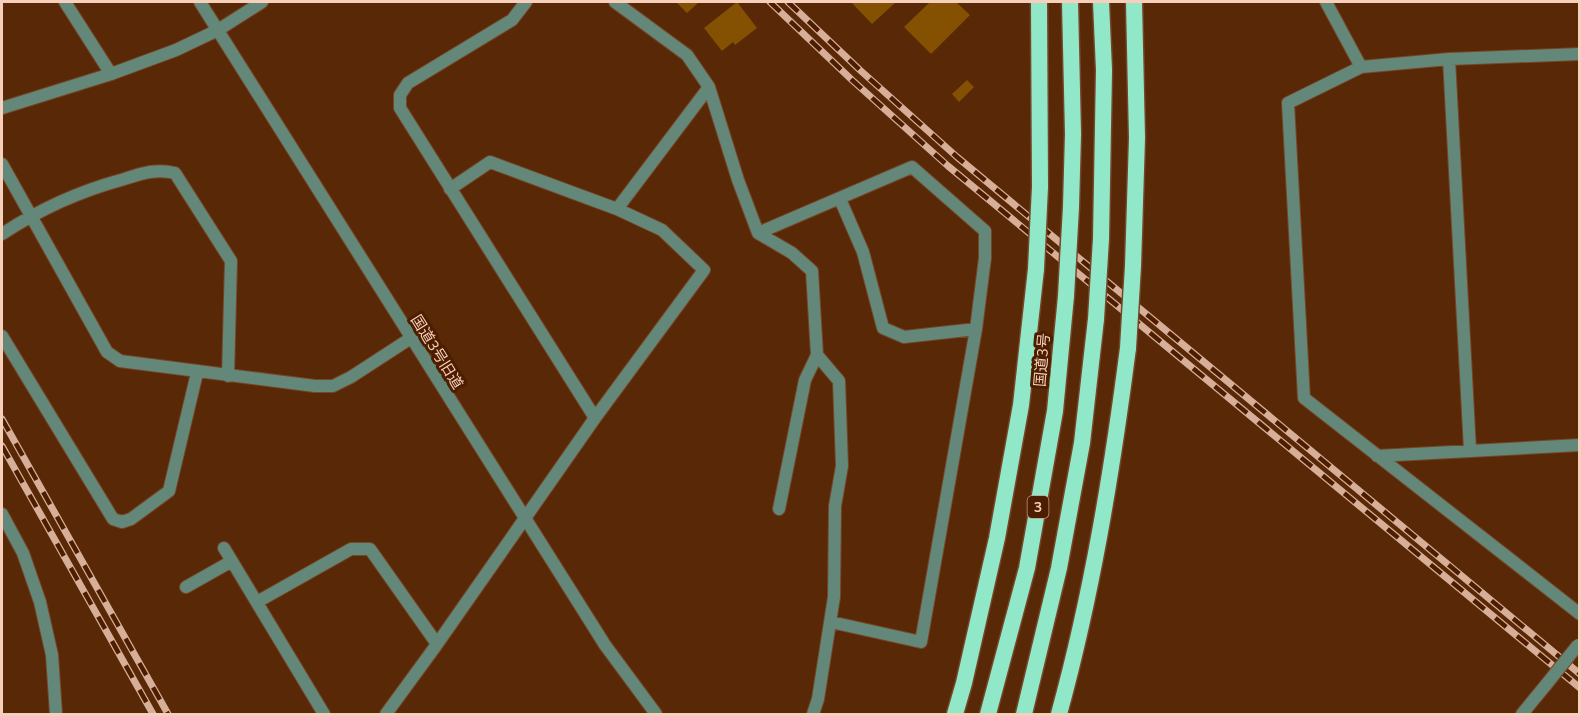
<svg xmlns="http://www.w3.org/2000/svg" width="1581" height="716" font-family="'Nunito Sans','Noto Sans JP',sans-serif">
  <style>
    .building { fill: #835101 }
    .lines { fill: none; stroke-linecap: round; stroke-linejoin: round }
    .minor-casing { stroke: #754627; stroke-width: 14 }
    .tertiary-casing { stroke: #754627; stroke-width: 14 }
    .trunk-casing { stroke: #754627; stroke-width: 19 }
    .minor { stroke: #63887a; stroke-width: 12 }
    .tertiary { stroke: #63887a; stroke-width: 12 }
    .trunk { stroke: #90e8c8; stroke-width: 16 }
    .rail-casing { stroke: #d7ae97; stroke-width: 7 }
    .rail { stroke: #4d1d00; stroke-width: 4.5; stroke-dasharray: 14; stroke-linecap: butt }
    .minor-bridge-casing { stroke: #754627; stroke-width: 14; stroke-linecap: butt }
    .trunk-bridge-casing { stroke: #754627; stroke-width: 19; stroke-linecap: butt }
    .minor-bridge { stroke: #63887a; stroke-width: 12 }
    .trunk-bridge { stroke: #90e8c8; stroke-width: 16 }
    .labels { text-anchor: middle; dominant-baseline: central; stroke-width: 6; stroke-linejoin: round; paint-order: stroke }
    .shield { fill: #4d1d00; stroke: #c49a83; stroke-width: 1.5 }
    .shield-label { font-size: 14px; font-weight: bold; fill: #f7d0bb }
    .street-label { font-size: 15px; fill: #f7d0bb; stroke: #4d1d00 }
  </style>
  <rect width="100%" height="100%" fill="#592807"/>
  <!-- building -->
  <path class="building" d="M676,2H699L687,13Z
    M737,2L757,28L735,45L733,42L722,51L704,28Z
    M851,2H896L872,24Z
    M930,2H956L970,15L931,54L904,27Z
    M967,80L974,87L959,102L952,94Z"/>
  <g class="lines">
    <defs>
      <path id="minor" d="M65,2L111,74
        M526,2L512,20L408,83L400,95V108L595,418
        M615,2L687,55L709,87L738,180L758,233L792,253L812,271L817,355L839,381L842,466L835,506L834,597L818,699L813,714
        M1326,2L1361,67
        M1580,54L1449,59L1361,67L1288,103L1304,398L1580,614
        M1449,59L1470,450
        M2,164L107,352L120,361L315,386H333L351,377L411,338
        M840,199L863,252L883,328L904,337L976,329
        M617,209L709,87
        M758,233L912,167L985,231V258L976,329L921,642L831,622
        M2,234C40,209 77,192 121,180C140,174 155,168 175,173L231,261L228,376
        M2,336L113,519L122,522L131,519L169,491L197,373
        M1377,456L1580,445
        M779,509L805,380L817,355
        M2,514L23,553L40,602L52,655L56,714
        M224,548L324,714
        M186,587L232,561
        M257,602L351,549H370L437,644
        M386,714L435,647L595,418L704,270L662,230L617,209L490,162L450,189
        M1522,714L1545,686"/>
      <path id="tertiary" d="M200,2L605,645L656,714
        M2,108L111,74L176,50L218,30L262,2"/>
      <path id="trunk" d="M1039,2L1040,187
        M1070,2L1073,134L1071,207
        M1101,2L1104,70L1101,239
        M1133,266L1137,138L1134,2
        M955,714L964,683L997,538L1021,405L1036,269
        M988,714L1027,568L1055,411L1066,296
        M1024,714L1059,568L1082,443L1096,319
        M1059,714C1092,594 1112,472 1128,348"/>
    </defs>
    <!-- minor casing -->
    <use href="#minor" class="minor-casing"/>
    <!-- tertiary casing -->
    <use href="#tertiary" class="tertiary-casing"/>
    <!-- trunk casing -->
    <use href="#trunk" class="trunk-casing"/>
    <!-- minor -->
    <use href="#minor" class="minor"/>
    <!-- tertiary -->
    <use href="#tertiary" class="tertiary"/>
    <!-- trunk -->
    <use href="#trunk" class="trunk"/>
    <defs>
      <path id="rail" d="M770,2L852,80L948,166L1580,688
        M788,2L861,71L957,157L1580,674
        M2,419L168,714
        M2,446L153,714"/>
    </defs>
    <!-- rail casing -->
    <use href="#rail" class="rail-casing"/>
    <!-- rail -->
    <use href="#rail" class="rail"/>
    <defs>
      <path id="minor-bridge" d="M1545,686L1578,645"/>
      <path id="trunk-bridge" d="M1036,269L1040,187
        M1066,296L1071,207
        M1096,319L1101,239
        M1128,348L1133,266"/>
    </defs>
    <!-- minor-bridge casing -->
    <use href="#minor-bridge" class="minor-bridge-casing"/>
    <!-- trunk-bridge casing -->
    <use href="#trunk-bridge" class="trunk-bridge-casing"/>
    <!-- minor-bridge -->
    <use href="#minor-bridge" class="minor-bridge"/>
    <!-- trunk-bridge -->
    <use href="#trunk-bridge" class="trunk-bridge"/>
  </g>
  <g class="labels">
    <!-- shield labels -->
    <rect class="shield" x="1027.5" y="496" width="21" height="22" rx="4.5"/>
    <g class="shield-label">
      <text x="1038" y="507">3</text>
    </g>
    <!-- street labels -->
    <g class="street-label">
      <text transform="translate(437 352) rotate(58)">国道3号旧道</text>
      <text transform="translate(1042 360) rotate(-85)">国道3号</text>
    </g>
  </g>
  <!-- border -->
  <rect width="1581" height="716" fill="none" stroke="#f7d0bb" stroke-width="6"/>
</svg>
